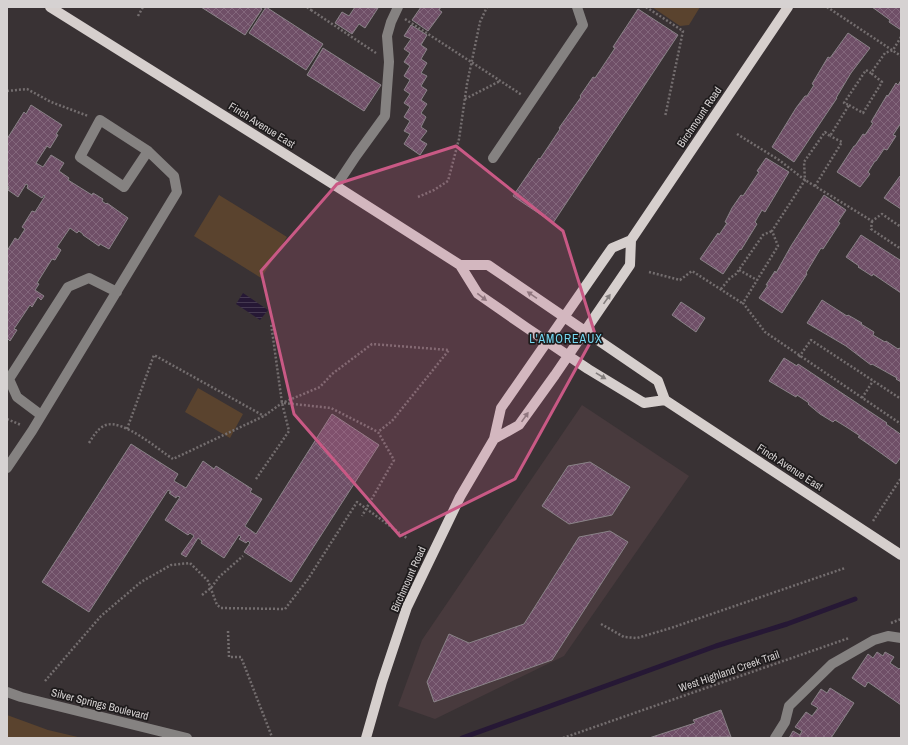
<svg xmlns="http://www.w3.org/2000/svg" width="908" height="745" font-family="'Archivo Narrow',sans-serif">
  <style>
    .built { fill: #483a3d }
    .green { fill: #5a432e }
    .water { fill: url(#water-rules) }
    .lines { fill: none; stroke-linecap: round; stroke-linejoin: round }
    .stream { stroke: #261835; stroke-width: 5 }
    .building { fill: url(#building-cross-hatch); stroke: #8a8388 }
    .path { stroke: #746e6f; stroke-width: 2.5; stroke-dasharray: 2 2; stroke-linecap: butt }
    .minor { stroke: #858281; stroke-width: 10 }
    .major { stroke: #d6cfcd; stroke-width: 10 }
    .oneway { fill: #837e7d }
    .marked { fill: #c95985; fill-opacity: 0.2; stroke: #c95985; stroke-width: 3; stroke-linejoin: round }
    .labels { text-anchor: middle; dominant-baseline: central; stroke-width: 3.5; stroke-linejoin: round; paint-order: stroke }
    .street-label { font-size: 11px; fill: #d6d2d2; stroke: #1e1b1c }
    .neighbourhood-label { font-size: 12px; letter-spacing: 1px; fill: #74d7f2; stroke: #1e1b1c }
  </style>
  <defs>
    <pattern id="water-rules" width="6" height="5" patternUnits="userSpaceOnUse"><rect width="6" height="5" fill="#261835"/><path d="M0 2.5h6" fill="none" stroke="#453951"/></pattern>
    <pattern id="building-cross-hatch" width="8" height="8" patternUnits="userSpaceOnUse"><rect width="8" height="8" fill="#6f4f67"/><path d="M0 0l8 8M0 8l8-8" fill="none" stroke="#83677c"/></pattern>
  </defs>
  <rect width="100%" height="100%" fill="#393234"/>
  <!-- built -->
  <path class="built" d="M582,405L689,476L564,656L435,719L398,706L422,640Z"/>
  <!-- green -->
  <path class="green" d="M652,7H700L689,25L680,26Z
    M219,195L287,237L261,278L194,236Z
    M198,388L243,414L230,438L185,412Z
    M7,715L48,730L82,738H7Z"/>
  <!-- water -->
  <path class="water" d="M243,293L268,310L260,320L236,304Z"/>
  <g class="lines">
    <!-- stream -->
    <path class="stream" d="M462,738L716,646L787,624L855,599"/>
  </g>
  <!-- building -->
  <path class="building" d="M201,7H259L262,9L245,35Z
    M266,7L323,44L306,70L249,33Z
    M355,7L378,8L365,28L359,24L352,34L335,23L342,12L349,16Z
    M421,7H441L439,10L442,12L428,31L412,20Z
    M872,7H901V30L889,22L890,20Z
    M638,9L678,35L553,223L513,196L539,158L540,159L560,129L559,128L581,97L580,96L593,77L595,78L615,48L613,47Z
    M411,25L427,35L421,45L427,49L421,59L427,63L421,73L427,76L421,86L427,90L421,100L427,104L421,113L426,117L421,127L427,131L420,140L427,144L420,155L404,144L410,134L404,131L410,121L404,117L410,107L404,103L410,94L404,90L410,80L404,76L410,66L404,62L410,53L404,49L411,39L404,36Z
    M848,33L870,48L851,73L836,98H837L794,162L772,147L796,108L805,96H807L814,85L812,84L828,57L830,58Z
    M323,48L381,85L364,111L307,75Z
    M901,80V123L893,135L896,136L887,150L884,149L876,161H875L868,172L870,174L860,187L837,172L854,146H855L863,134L865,135L873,123L871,122L887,95L888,96L896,83L898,85Z
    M31,105L62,125L56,134L58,135L50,148L47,146L36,163L43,167L51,155L64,163L59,171L69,178L68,180L92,195L93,193L103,199L102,201L106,204L107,203L128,218L109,249L100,244L99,246L83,235V234L79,231L77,233L70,228L57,247L61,250L55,260L52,259L37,283L39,284L35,290L44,296L41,300L38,297L32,307L30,305L14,329L17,330L10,341L8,339L7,341V251L15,238L18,240L25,229L22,227L32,211L35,212L45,196L44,195L42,198L27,188L28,185L26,184L18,197L8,190L9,187L7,186V139L24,112L26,114Z
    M766,158L789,172L765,212L762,210L755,222L757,224L741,250L740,249L723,274L700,259L718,233L719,235L727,223L725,222L732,208L741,195L743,196L759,172L757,171Z
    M900,176L901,177V209L884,198Z
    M824,195L846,210L838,222L840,223L823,249L821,248L806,273L807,274L782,313L759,298L768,285H766L775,271L776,273L791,246Z
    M861,235L900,260H901V293L873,274L872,276L858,267L859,266L846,257Z
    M822,300L847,316L848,315L862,323L861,324L874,332L873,335L885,342L886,341L898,349L899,348L901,349V382L896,379L897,378L872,364L871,365L846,346L807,323Z
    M681,302L705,318L696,332L672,315Z
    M784,358L797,366L798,364L887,423L886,424L899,433L901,435V457L896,464L871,446L858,437L860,436L848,428L835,420L833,422L820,414L808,404L809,403L797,395L796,397L769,381Z
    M332,414L379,445L291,582L244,552L250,543L248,541L246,543L239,539L241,537L239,535L224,558L201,543L202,541L198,538L186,557L181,554L194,536L190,533L188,535L165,520L180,497L177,496L176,498L169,493L171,492L168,490L89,612L42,582L131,444L178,474L174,481L186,488L203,461L214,469L216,466L252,489L250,492L262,499L245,526L256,534Z
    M590,462L630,487L612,515L569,524L542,506L568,466Z
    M610,531L628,542L552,660L434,702L427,682L449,634L469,643L524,624L579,537Z
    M877,652L883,656L885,652L894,657L890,663L899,669L901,667V705L868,682L865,687L852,678L868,654L873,658Z
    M830,688L854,703L831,738H789L793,731L800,735L802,731L795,727L806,712L812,716L818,708L811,704L821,689L827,693Z
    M721,710L731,737L649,738L695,723L693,720Z"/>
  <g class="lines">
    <!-- path -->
    <path class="path" d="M307,7L311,10L313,7
      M646,7L683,31L665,117
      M827,7L901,56
      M311,10L376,53
      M138,16L143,7
      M405,19L522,95
      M901,37L893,50L885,53L871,73L866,70L844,103L849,105L830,136L825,132L804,162L805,180L772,231L778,246L743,303L765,332L901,424
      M7,91L27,89L51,102L88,116
      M465,99L500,81
      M849,105L863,113L882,82L871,73
      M737,134L779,160L805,180L872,221L882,214L901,227
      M815,186L842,142L830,136
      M418,197L434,190L448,181L459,139L467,84L480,22L487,7
      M872,221L871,229L901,249
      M739,270L757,280
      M649,272L680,280L692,271L742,303
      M721,289L730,278L736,274L763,235L772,231
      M799,357L811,340L901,399
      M862,398L873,381
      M284,403L331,408L378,432
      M7,419L21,425
      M127,429L154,355L264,416
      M89,443C94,435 98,428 106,425C123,419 159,450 173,459L264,416L282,403L320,387L332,374L372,344L449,350L392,421L378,432L394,460L362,516
      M256,479L289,431L282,403L271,323
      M873,521L901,478
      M202,595L211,588L219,577L243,556
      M891,623L901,619
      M601,624L624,637L637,638L671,628L845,568
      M228,631L229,657H241L272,737
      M45,681L101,616L141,582L171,565L190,563L208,581L217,605L221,608L285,609L308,579L357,502L408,539
      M563,738L849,638"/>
    <!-- minor -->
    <path class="minor" d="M493,158L583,25L577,7
      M336,186L356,156L385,116L389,62L387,36L391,22L398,7
      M41,415L17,397L9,379L68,287L89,278L117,292
      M7,468L32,431L177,192L174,176L148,151L100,120L80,157L124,187L148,151
      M7,692L21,697L187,738
      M775,738L785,722L789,706L832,664L874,640L888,636L901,638"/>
    <!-- major -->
    <path class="major" d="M50,7L336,186L460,265L478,294L527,328L588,369L644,403L665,400
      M460,265H488L658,381L665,400L901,555
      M494,439L519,425L555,375L630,265L631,240
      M366,738L382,682L407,607L460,497L494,439L501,408L612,248L631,240L788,7"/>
  </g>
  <!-- one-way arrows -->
  <defs><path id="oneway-solid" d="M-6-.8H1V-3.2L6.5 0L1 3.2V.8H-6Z"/></defs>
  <g class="oneway">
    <use href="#oneway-solid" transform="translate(532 295) rotate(-146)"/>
    <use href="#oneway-solid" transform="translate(482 297) rotate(38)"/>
    <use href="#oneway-solid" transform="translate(607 299) rotate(-55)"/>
    <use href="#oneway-solid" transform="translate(601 376) rotate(31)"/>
    <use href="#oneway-solid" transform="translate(525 417) rotate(-55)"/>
  </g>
  <!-- marked area -->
  <path class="marked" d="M456,146L563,231L595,334L515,479L400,536L294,414L261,271L337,184Z"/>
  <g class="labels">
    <!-- street labels -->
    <g class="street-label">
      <text transform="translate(699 117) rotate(-56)">Birchmount Road</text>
      <text transform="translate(262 125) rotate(32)">Finch Avenue East</text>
      <text transform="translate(790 467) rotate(33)">Finch Avenue East</text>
      <text transform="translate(408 579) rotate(-66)">Birchmount Road</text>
      <text transform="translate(729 671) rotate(-19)">West Highland Creek Trail</text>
      <text transform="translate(100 704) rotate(14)">Silver Springs Boulevard</text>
    </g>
    <!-- neighbourhood labels -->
    <g class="neighbourhood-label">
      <text x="566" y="339">L'AMOREAUX</text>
    </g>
  </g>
  <!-- border -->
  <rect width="908" height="745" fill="none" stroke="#d6d2d2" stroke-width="16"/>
</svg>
